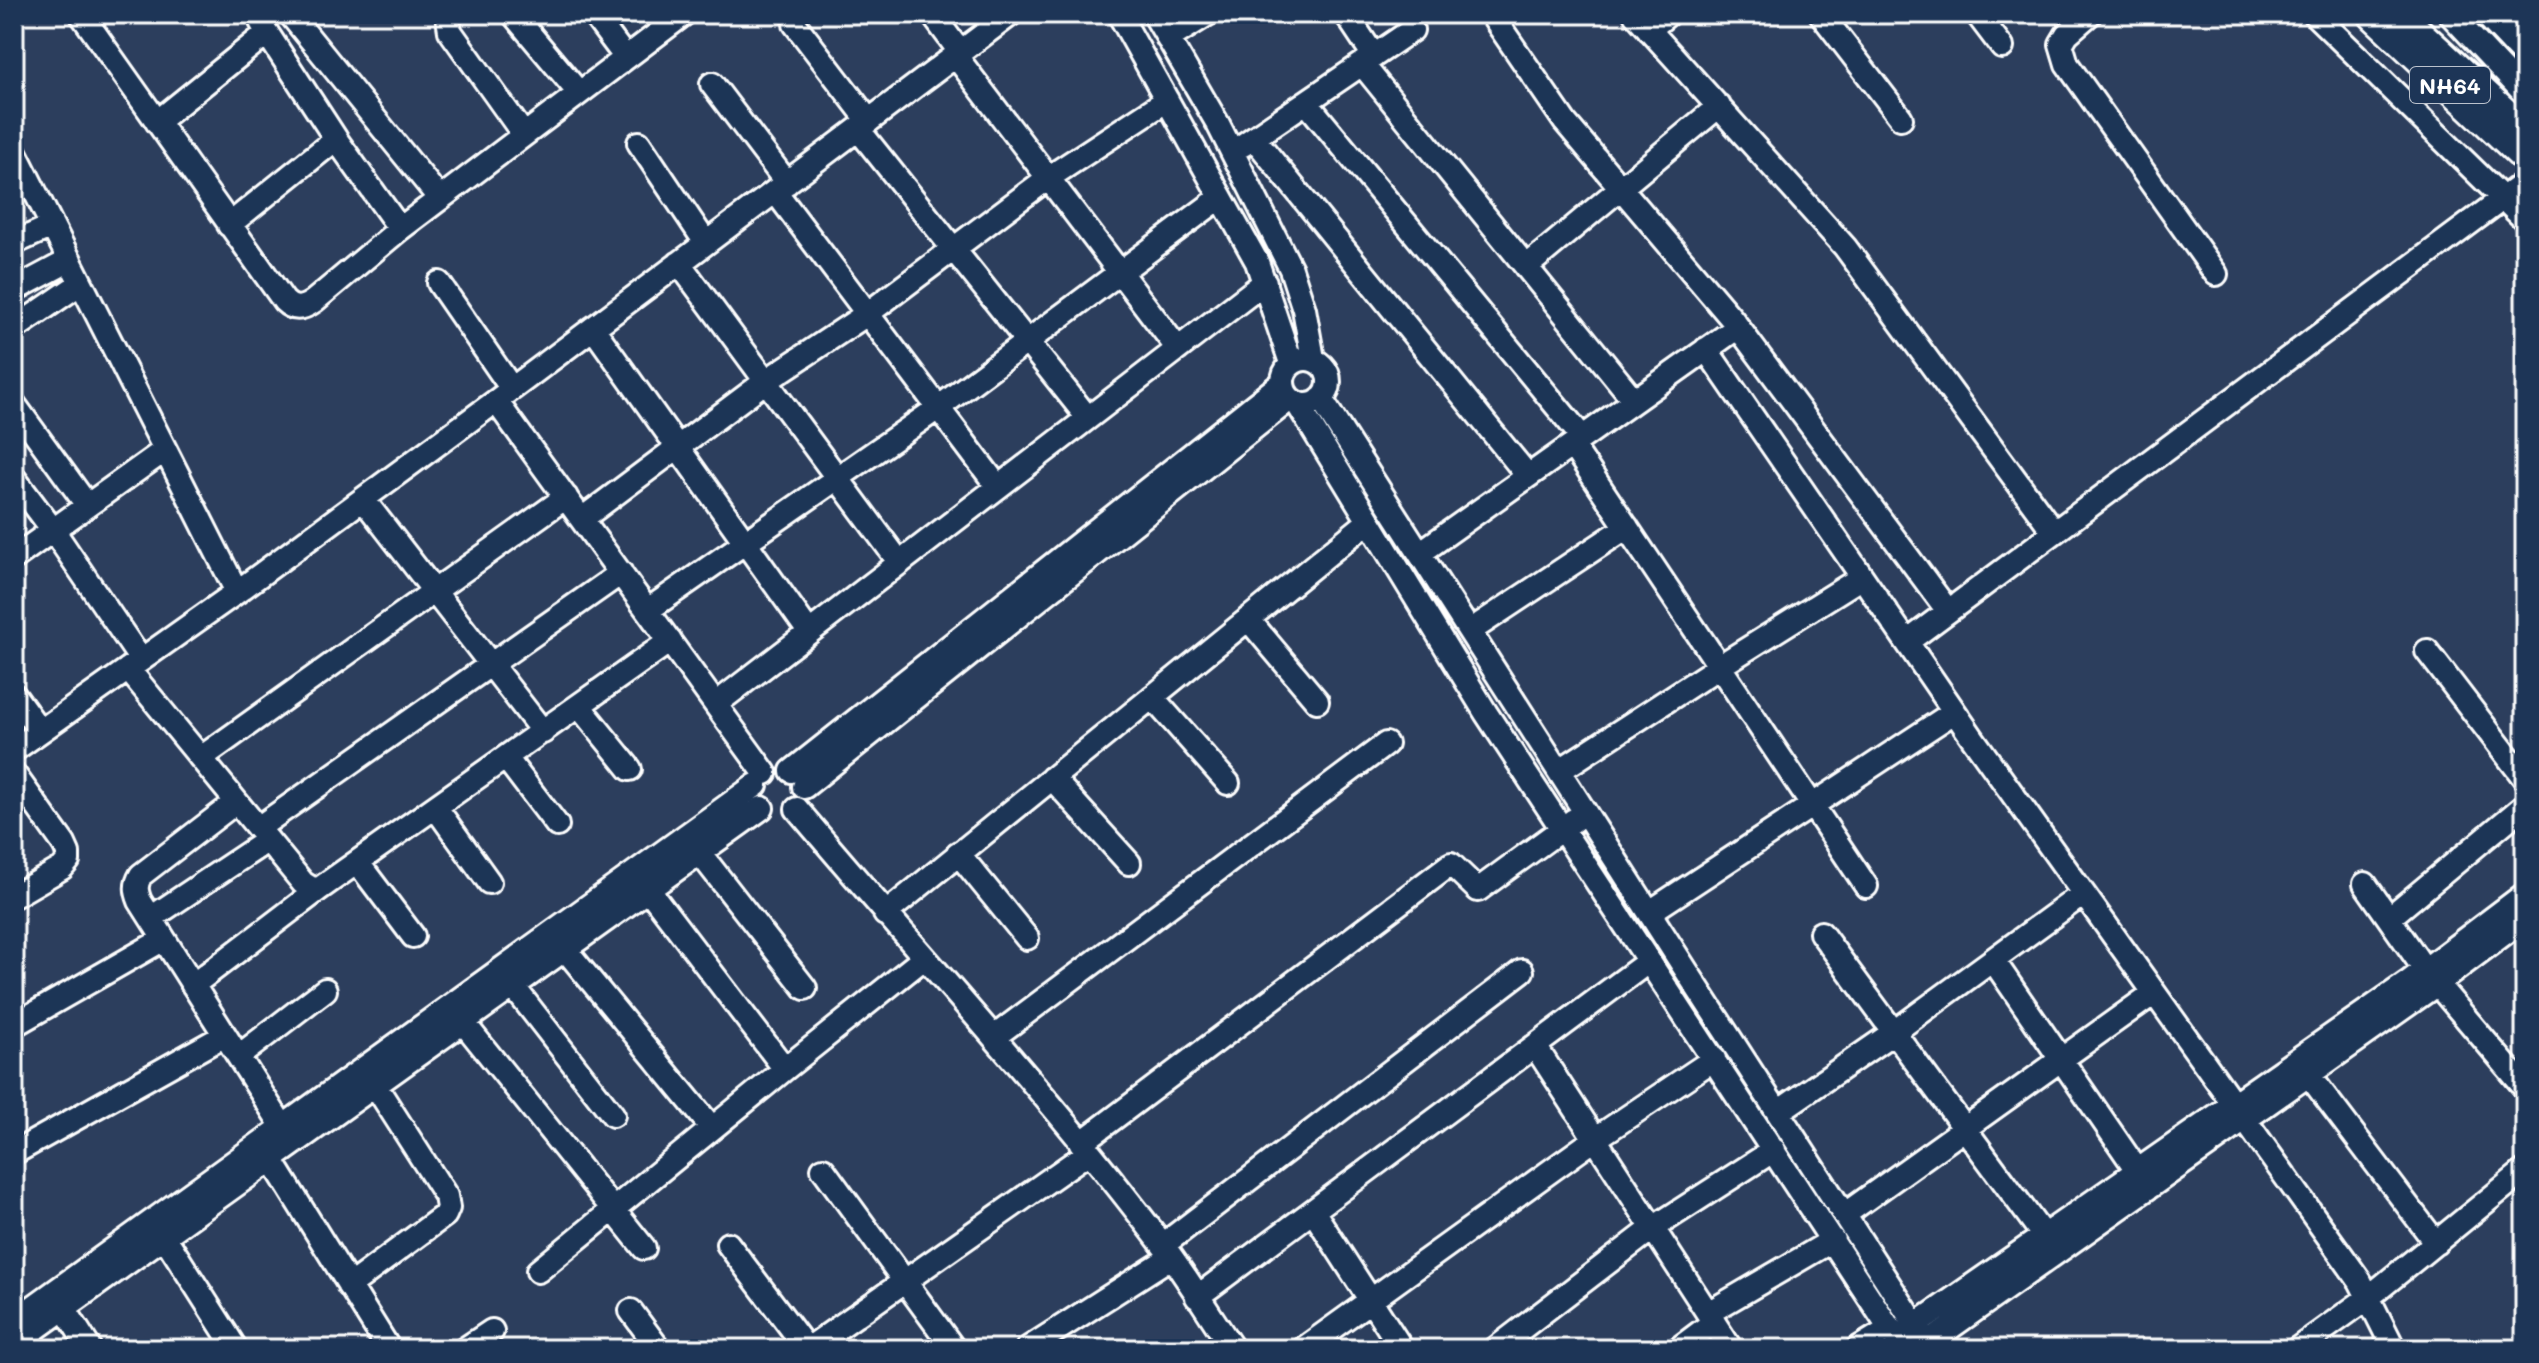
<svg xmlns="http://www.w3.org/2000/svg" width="2539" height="1363" font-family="Mali,sans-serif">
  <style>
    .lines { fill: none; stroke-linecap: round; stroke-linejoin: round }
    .minor-casing { stroke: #fff; stroke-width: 28 }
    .highway-casing { stroke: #fff; stroke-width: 38 }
    .minor { stroke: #1d3557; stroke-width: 22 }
    .highway { stroke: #1d3557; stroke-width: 32 }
    .labels { text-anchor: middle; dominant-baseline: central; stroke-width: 7; stroke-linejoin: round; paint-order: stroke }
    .shield { fill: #1d3557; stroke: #bbc2cd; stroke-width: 2 }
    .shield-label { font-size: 22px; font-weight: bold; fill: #fff }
  </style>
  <rect width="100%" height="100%" fill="#2c3e5d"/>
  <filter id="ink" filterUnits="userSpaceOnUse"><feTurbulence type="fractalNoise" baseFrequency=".0125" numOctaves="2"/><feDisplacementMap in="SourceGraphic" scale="16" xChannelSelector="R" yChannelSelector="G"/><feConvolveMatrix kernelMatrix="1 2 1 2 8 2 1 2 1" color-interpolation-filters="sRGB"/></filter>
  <g filter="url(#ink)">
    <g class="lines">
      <defs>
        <path id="minor" d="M81,14L284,301C294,311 303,309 314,301L400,229L684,14
          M257,14L267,33L336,139L400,229
          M290,14L440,199
          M452,14L448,18L450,31L524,135
          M513,14L579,93
          M593,14L626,58
          M932,14L960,52
          M1119,14L1257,262L1291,363
          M1154,14L1218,124L1291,269L1304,309L1313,359
          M1346,14L1374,56
          M1491,14L1565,122L1732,319L1948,611
          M1635,14L1845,247L2054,532
          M1821,14L1901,118
          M1977,14L2002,47
          M2090,14L2067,34L2061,44L2067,64L2216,274
          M2314,14L2525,220
          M2403,14L2525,127
          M2450,14L2525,94
          M795,24L869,121
          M1649,30L1668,14
          M1168,39L1208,14
          M955,55L1178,349
          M1362,64L1634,400
          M712,84L787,183
          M1306,102L1582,437
          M157,122L267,33
          M858,129L1088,418
          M1254,138L1528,476
          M639,143L706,243
          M1243,145L1412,30
          M14,150L237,592
          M775,191L998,487
          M229,225L336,139
          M14,243L52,226
          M679,263L900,563
          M1526,267L1719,106
          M439,283L512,389
          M14,290L70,260
          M593,328L809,632
          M14,329L81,283
          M1706,349L1974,740L2360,1281L2394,1349
          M1283 382a23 23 0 1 1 46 0a23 23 0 1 1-46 0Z
          M1321,399L1693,981L1931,1349
          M496,401L765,773
          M1297,403L1486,713L1903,1349
          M14,404L87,505
          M1572,445L1866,886
          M14,478L53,530L141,660
          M363,499L543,732
          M582,519L766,381L867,314L1048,178L1167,100
          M1420,553L1738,327
          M14,558L165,450
          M648,610L938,408L1221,197
          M1248,619L1317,701
          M1470,631L1627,527
          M1907,642L2525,182
          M2427,651L2525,779
          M128,669L303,883L311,888L319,889L670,641
          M14,695L40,731
          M1152,697L1228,783
          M716,704L1265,282
          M579,706L630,769
          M14,750L237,592L496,401L1011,14
          M201,758L566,497
          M506,758L557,825
          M792,771L1283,382
          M1559,771L1720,666L1862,577
          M14,774L64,844L68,853V861L62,868L14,896
          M1052,778L1129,863
          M804,787L1290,399
          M236,802L141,875C135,885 136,891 140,901L283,1127
          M436,808L489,882
          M797,809C920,955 1050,1095 1165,1248C1189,1280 1210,1316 1233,1349
          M258,828L621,573
          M699,852L805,988
          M958,853L1027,938
          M358,863L413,936
          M2365,884L2425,970
          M648,889L785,1069
          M1650,912L1954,712
          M885,914L1369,521
          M151,918L268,840
          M2389,918L2525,805
          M1821,933L2043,1235
          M565,949L712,1128
          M1993,960L2137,1170
          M2437,984L2525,1088
          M193,985L319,889
          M513,986L613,1115
          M463,1022L644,1248
          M14,1025L164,939
          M994,1037L1386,744
          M1535,1046L1731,1349
          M239,1056L325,990
          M2309,1075L2436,1243
          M1778,1112L1894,1032L2083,894
          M1081,1143L1451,864L1478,890L1574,820
          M14,1153L225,1035
          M271,1159L389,1349
          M823,1169L954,1349
          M1313,1211L1402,1349
          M1844,1215L2154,993
          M164,1236L236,1349
          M728,1244L807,1349
          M1163,1245L1522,971
          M538,1271L785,1069L924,958
          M349,1286L445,1215L448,1208L446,1196L375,1085
          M1197,1297L1649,961
          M64,1308L90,1349
          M631,1311L659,1349
          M1708,1313L1833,1240
          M14,1321L756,785
          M1904,1333L2410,981L2525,894
          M14,1344L762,808
          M465,1349L492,1331
          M808,1349L1089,1152
          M1027,1349L1171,1257
          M1303,1349L1595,1139L1714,1059
          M1495,1349L1653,1228L1774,1150
          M1678,1349L1714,1322
          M1857,1349L1891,1328
          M1920,1349L2437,984L2525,918
          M2297,1349L2369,1297L2525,1170"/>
        <path id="highway" d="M2375,14L2525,155
          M2492,14L2525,49"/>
      </defs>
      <!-- minor casing -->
      <use href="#minor" class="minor-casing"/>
      <!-- highway casing -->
      <use href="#highway" class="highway-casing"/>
      <!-- minor -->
      <use href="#minor" class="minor"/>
      <!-- highway -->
      <use href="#highway" class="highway"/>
    </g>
  </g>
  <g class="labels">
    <!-- shield labels -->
    <rect class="shield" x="2410" y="67" width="80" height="36" rx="6"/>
    <g class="shield-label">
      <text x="2450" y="85">NH64</text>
    </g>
  </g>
  <!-- margin -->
  <rect width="2539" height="1363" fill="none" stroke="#1d3557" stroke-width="48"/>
  <rect x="24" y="24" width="2491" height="1315" fill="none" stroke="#fff" stroke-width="3" filter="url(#ink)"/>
</svg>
